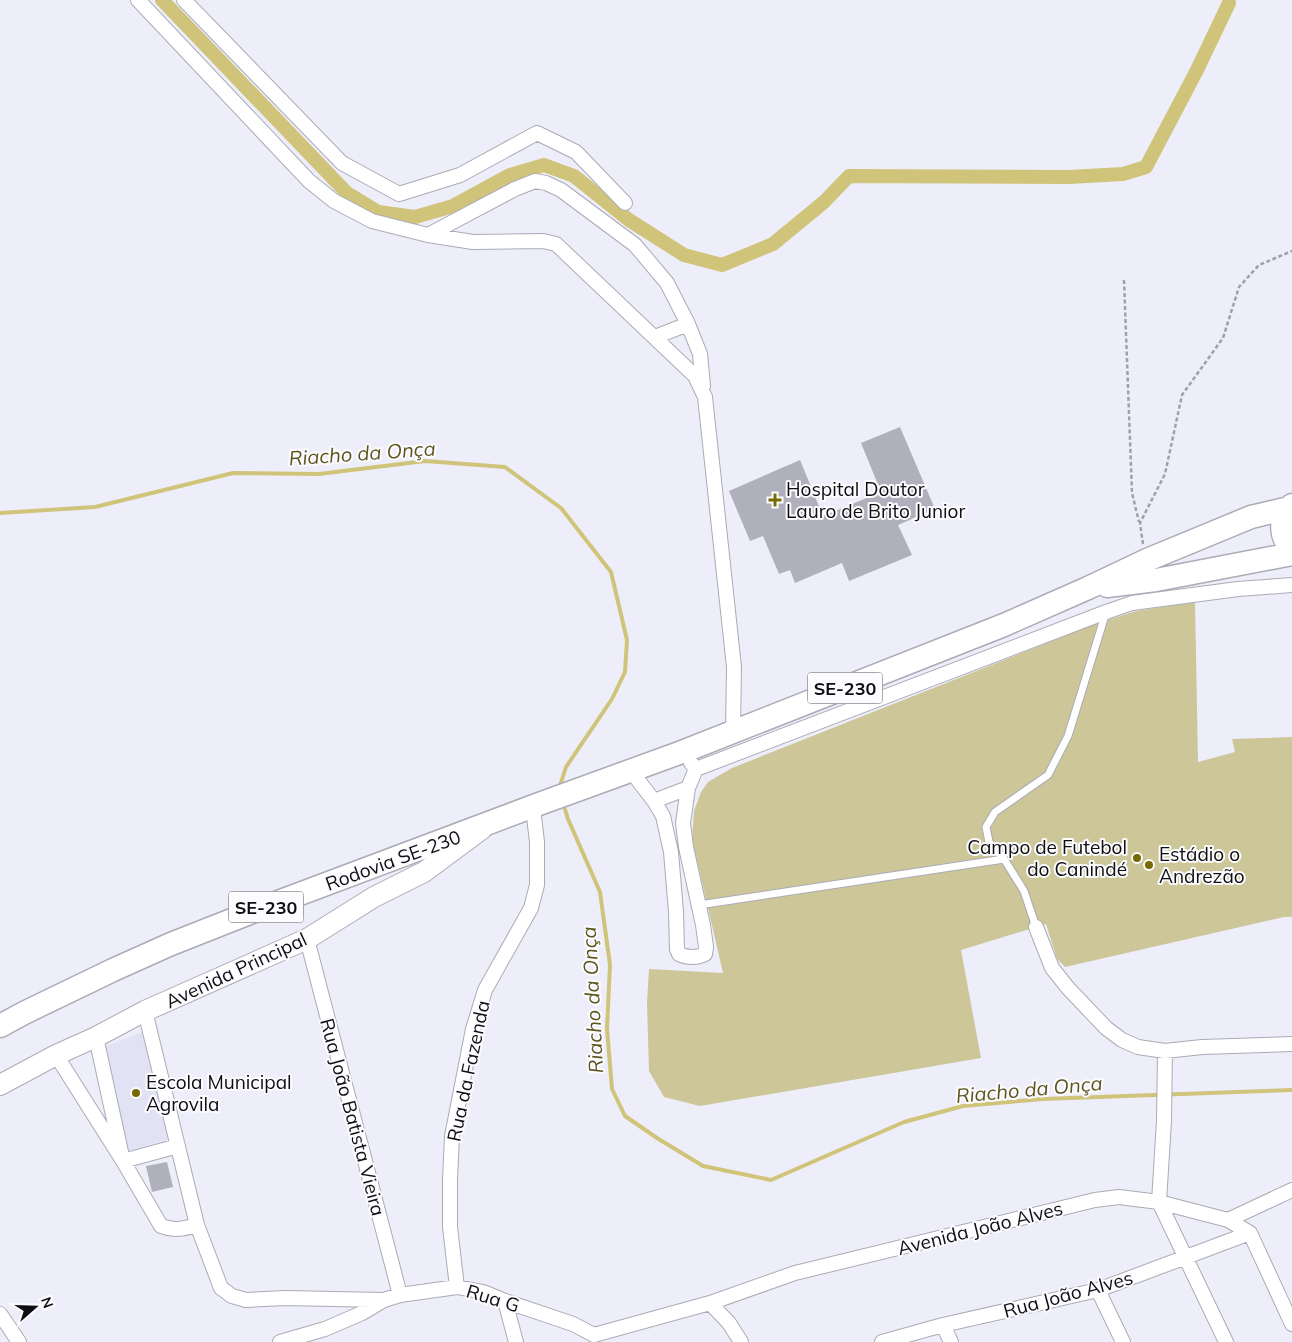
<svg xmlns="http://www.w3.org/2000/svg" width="1292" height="1342" font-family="Mulish,sans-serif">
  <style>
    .built { fill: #e2e2f5 }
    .green { fill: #cdc698 }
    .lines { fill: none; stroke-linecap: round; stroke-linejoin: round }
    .stream { stroke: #d0c47a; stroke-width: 4 }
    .canal { stroke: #d0c47a; stroke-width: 14 }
    .building { fill: #b0b0bc }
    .lane-casing { stroke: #ababb7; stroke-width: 9 }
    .street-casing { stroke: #ababb7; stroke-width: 16 }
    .secondary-casing { stroke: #ababb7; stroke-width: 22 }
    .primary-casing { stroke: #ababb7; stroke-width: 25 }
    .path { stroke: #a0a0a9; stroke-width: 2.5; stroke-dasharray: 4 2.5; stroke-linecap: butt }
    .lane { stroke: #fff; stroke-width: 7 }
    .street { stroke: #fff; stroke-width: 14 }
    .secondary { stroke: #fff; stroke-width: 20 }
    .primary { stroke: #fff; stroke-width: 22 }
    .poi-dot { fill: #776a02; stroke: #fcfcff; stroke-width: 2 }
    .labels { text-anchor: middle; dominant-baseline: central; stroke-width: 4; stroke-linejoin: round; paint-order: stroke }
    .shield { fill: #fcfcff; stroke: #555559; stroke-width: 1 }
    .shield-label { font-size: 18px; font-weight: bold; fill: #0e0e12 }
    .poi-label { font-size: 19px; fill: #0e0e12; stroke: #fcfcff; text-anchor: start }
    .street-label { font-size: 19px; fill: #0e0e12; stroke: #fcfcff }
    .water-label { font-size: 20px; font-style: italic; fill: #5d551d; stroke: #fcfcff }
  </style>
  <rect width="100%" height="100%" fill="#eeeefb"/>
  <!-- built -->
  <path class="built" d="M142,1032L169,1139L128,1151L104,1047Z"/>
  <!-- green -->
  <path class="green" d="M1195,602L1198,762L1235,752L1232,739L1292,737V917H1284L1065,967L1057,959L1046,924L961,950L981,1058L700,1106L664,1097L649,1071L647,1003L649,969L723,973L692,839L694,811L701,792L708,782L732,768L1092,625L1136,611Z"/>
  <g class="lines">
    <!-- stream -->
    <path class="stream" d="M0,513L95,507L233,473L319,474L425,461L505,467L561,508L611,572L627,640L625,672L612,699L566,767L559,789
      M563,803L568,819L600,892L610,965L607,1029L612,1089L625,1116L657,1138L703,1166L771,1180L904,1122L963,1106L1043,1099L1292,1090"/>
    <!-- canal -->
    <path class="canal" d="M162,0L347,193L378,212L415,217L453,206L510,175L544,165L574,176L629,220L684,255L722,265L773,244L824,202L849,176L1069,177L1123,174L1146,167L1197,70L1229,3"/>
  </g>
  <!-- building -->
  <path class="building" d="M900,427L935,509L898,525L912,555L849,581L842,563L795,583L790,570L779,574L763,536L750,541L729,491L800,460L823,516L881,492L861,443Z
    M167,1162L173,1187L152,1192L146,1166Z"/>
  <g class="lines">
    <defs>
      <path id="lane" d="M699,905L1004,859
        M1036,927L1024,891L1004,859L989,842L986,827L995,812L1048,775L1068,736L1106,612"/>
      <path id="street" d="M138,0L309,181L334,201L372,221L428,235L473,242L543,241L556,244L695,376L705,397L734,667L733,732
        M184,0L342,163L399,194L460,175L537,133L576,152L625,203
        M428,235L515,189L535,181L546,183L561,190L635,245L667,283L688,324L700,354L703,386
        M655,337L688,324
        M696,769L1106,612L1132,603L1238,589L1292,585
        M631,771L654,801L663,816L671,852L676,912L677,949L679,954C687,958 698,958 705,954L706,947L703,925L686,847L683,823L688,788L696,769L691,763
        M654,801L688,788
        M1036,927L1052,968L1068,988L1106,1028L1122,1040L1138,1047L1165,1051L1202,1047L1292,1044
        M307,939L400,1295
        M145,1011L197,1225L221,1288L232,1296L246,1300L285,1298L384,1300L400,1295L457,1287L483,1292L505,1301L573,1324L594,1335L710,1303L729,1323L741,1342
        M96,1037L123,1161L178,1146
        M1165,1051L1164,1121L1159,1202L1226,1342
        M56,1055L123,1161L161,1226C174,1231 183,1229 197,1225
        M1228,1220L1292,1190
        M1250,1233L1292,1324
        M457,1287L450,1227V1180L452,1136L473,1029L485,990L531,908L537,885V842L533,808
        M1098,1290L1123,1342
        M505,1301L516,1342
        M710,1303L795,1273L1095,1200L1119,1197L1159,1202L1228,1220L1250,1233
        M0,1314L19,1342
        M943,1325L951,1342
        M280,1342L325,1329L362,1313L384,1300
        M882,1342L943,1325L1098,1290L1250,1233"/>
      <path id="secondary" d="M0,1085L56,1055L96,1037L145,1011L307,939L374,897L424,872L482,829"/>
      <path id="primary" d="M1292,505C1280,515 1278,537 1292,547
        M1107,586L1156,580L1292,554
        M0,1026L24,1013L113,970L171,944L265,907L539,804L682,752L1004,625L1088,588L1147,560L1251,517L1289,508"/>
    </defs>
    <!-- lane casing -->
    <use href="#lane" class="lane-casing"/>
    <!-- street casing -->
    <use href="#street" class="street-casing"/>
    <!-- secondary casing -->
    <use href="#secondary" class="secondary-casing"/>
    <!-- primary casing -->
    <use href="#primary" class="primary-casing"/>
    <!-- path -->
    <path class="path" d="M1124,280L1132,493L1139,522
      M1143,544L1140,523L1165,474L1182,395L1223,338L1239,287L1259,265L1292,251"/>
    <!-- lane -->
    <use href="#lane" class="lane"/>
    <!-- street -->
    <use href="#street" class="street"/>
    <!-- secondary -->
    <use href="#secondary" class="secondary"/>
    <!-- primary -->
    <use href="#primary" class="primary"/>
  </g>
  <!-- markers -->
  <g class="poi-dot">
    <path d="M772.5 492.5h5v5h5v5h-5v5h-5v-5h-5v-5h5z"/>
    <circle cx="1137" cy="858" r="5"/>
    <circle cx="1149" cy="865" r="5"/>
    <circle cx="136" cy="1093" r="5"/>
  </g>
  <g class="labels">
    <!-- shield labels -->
    <g class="shield">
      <rect x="807.5" y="672.5" width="75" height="31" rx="4"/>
      <rect x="228.5" y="891.5" width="75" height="31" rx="4"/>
    </g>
    <g class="shield-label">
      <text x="845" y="688">SE-230</text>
      <text x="266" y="907">SE-230</text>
    </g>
    <!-- poi labels -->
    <g class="poi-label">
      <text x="786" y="489">Hospital Doutor<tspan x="786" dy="22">Lauro de Brito Junior</tspan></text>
      <text x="1127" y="847" text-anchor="end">Campo de Futebol<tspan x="1127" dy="22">do Canindé</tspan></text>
      <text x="1159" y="854">Estádio o<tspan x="1159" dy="22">Andrezão</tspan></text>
      <text x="146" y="1082">Escola Municipal<tspan x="146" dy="22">Agrovila</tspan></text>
    </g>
    <!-- street labels -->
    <g class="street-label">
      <text transform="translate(393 860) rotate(-20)">Rodovia SE-230</text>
      <text transform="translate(236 970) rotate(-25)">Avenida Principal</text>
      <text transform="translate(468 1071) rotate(-78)">Rua da Fazenda</text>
      <text transform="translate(353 1117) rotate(75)">Rua João Batista Vieira</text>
      <text transform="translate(980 1228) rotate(-14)">Avenida João Alves</text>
      <text transform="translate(1068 1294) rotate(-15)">Rua João Alves</text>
      <text transform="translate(493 1298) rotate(17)">Rua G</text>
    </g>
    <!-- water labels -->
    <g class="water-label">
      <text transform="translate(362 453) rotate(-4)">Riacho da Onça</text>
      <text transform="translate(592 1000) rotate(-93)">Riacho da Onça</text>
      <text transform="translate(1029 1089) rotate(-5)">Riacho da Onça</text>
    </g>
  </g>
  <!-- north arrow -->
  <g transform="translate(35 1307) rotate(70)" stroke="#fcfcff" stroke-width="4" paint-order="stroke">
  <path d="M0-4L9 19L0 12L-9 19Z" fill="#0e0e12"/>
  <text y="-8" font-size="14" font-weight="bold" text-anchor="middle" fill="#0e0e12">N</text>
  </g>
</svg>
